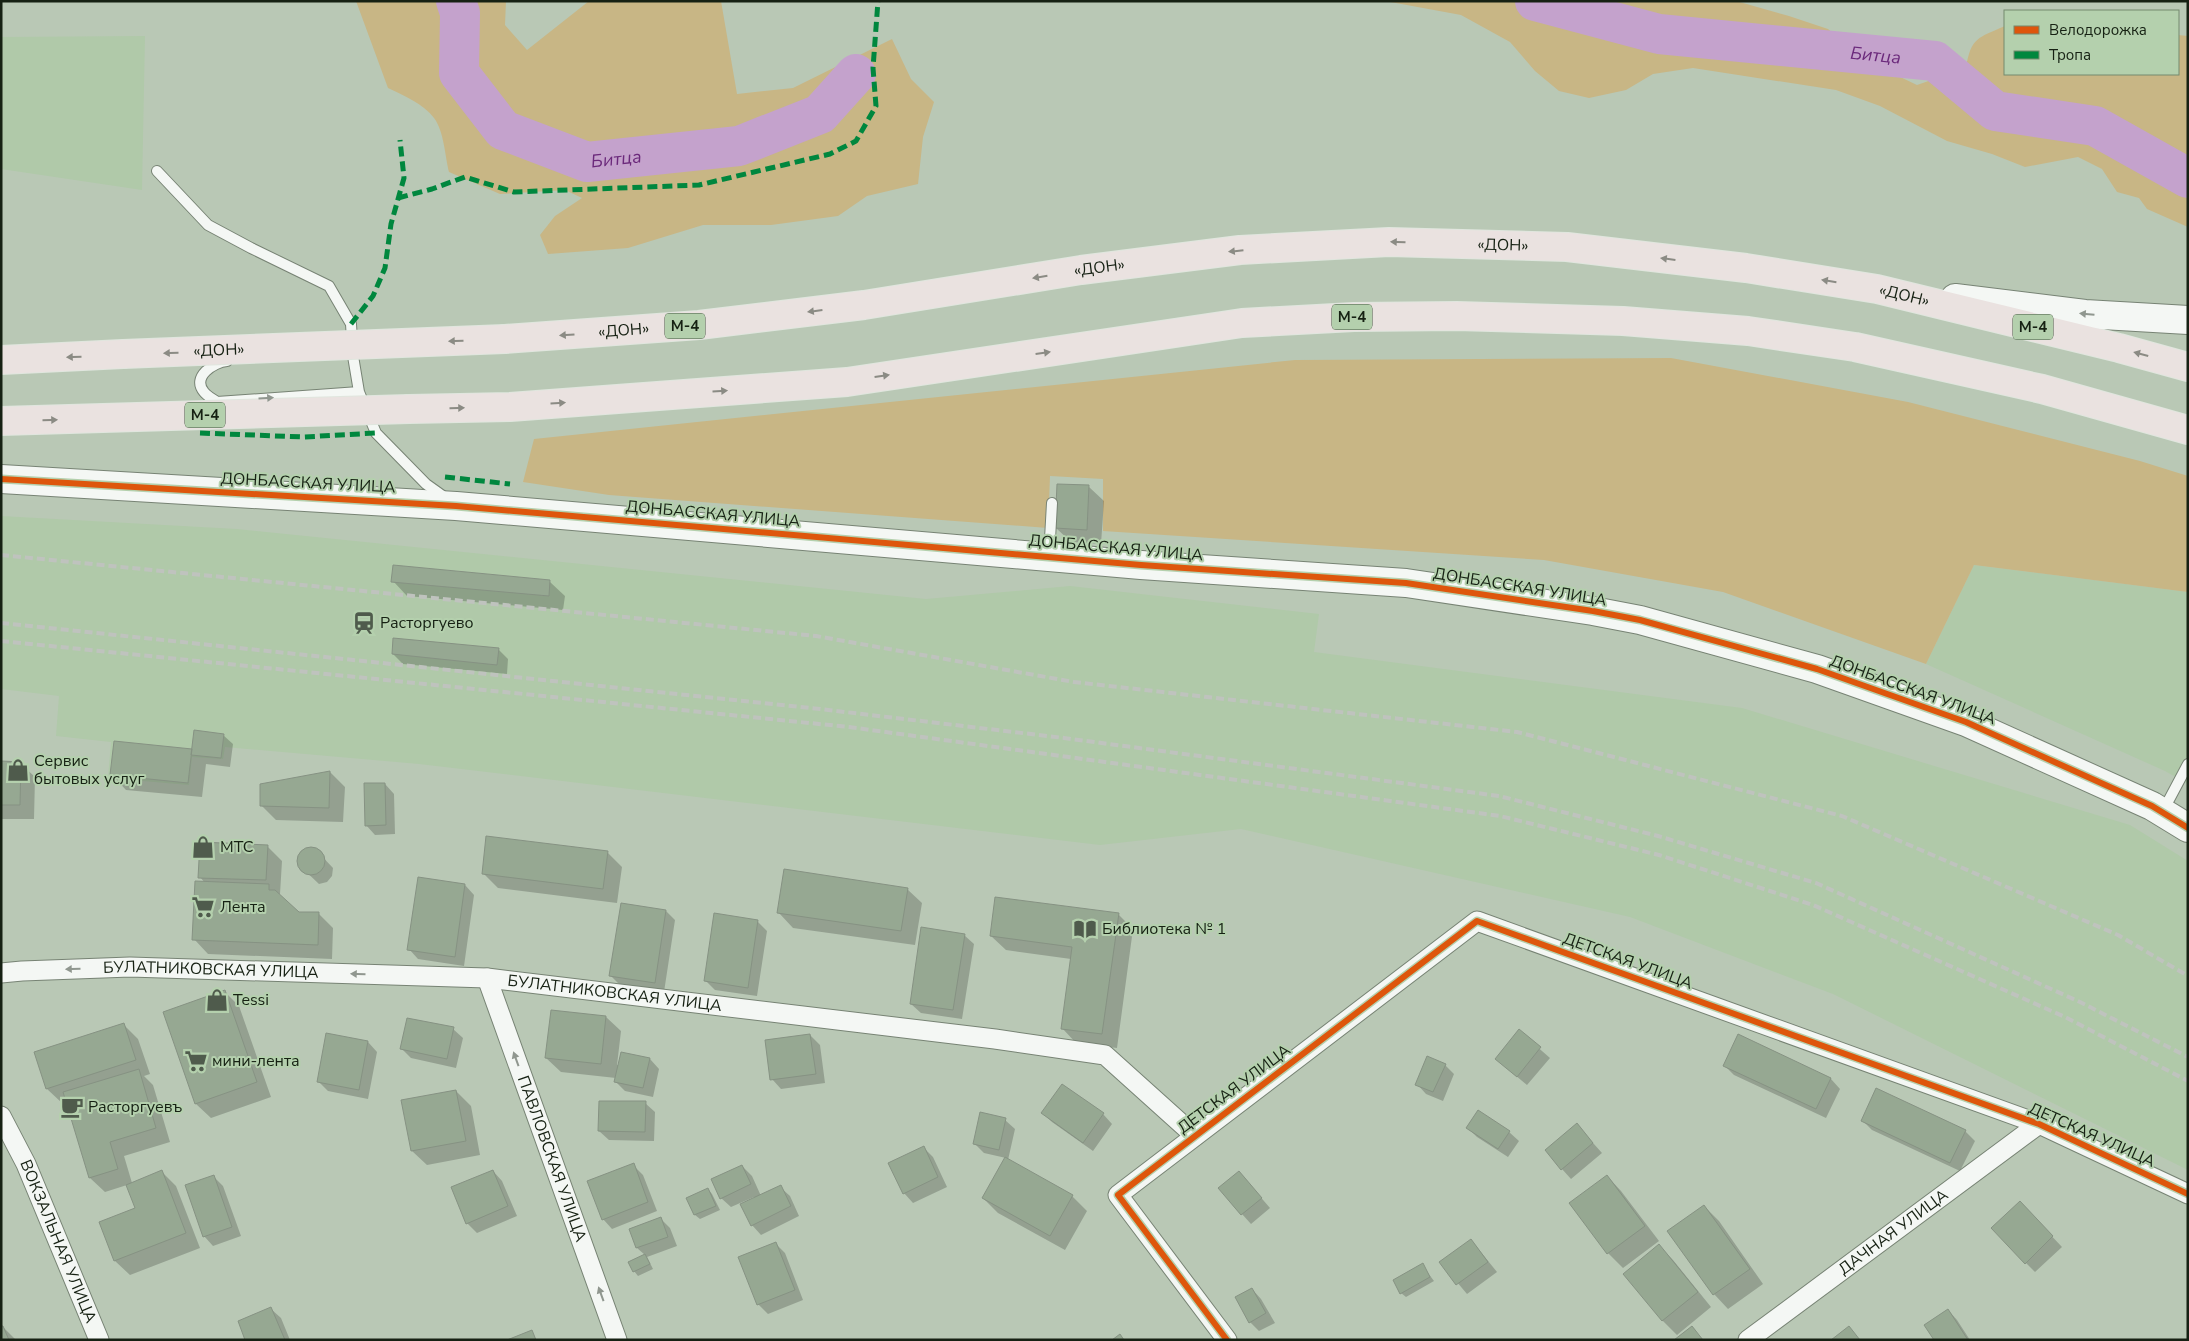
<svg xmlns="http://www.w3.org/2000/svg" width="2189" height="1341" font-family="'Nunito Sans',sans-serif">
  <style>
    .built { fill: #b0c9a9 }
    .green { fill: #c8b685 }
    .shadow { fill: #0003 }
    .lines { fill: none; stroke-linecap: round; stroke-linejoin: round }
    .stream { stroke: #c4a2cc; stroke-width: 7 }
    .river { stroke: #c4a2cc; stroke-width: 40 }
    .building { fill: #96a892; stroke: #869283 }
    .lane-casing { stroke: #778374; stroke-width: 12 }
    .street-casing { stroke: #778374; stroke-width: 21 }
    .secondary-casing { stroke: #778374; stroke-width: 30 }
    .highway-casing { stroke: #e0e6de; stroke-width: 30 }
    .lane { stroke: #f4f7f4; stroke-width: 10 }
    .street { stroke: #f4f7f4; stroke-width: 19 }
    .secondary { stroke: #f4f7f4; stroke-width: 28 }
    .highway { stroke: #eae2e0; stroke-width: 28 }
    .rail { stroke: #bfc3be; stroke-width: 4; stroke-dasharray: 8 4; stroke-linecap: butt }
    .highway-bridge-casing { stroke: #e0e6de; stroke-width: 30; stroke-linecap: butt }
    .highway-bridge { stroke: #eae2e0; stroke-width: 28 }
    .quiet { stroke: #00873e; stroke-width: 5; stroke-dasharray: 10 5; stroke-linecap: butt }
    .cycleway-casing { stroke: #b4d0ad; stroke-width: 9 }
    .cycleway { stroke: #de560c; stroke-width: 6 }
    .oneway { fill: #8b8b84 }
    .oneway2 { fill: #90978f }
    .labels { text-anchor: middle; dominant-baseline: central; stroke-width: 4; stroke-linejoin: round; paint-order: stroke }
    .shield { fill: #b4d0ad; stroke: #455641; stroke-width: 1 }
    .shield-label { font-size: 15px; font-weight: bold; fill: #162113 }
    .street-label { font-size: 16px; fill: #162113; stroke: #b4d0ad }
    .poi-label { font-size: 16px; fill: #162113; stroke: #b4d0ad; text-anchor: start }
    .water-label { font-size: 18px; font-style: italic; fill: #6b297b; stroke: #b4d0ad }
  </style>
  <rect width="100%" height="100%" fill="#b9c8b5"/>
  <!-- built -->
  <path class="built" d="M145,36L142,190L1,169V37Z
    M1,516L237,529L926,599L1070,586L1319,614L1314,652L1742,708L2130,825L2188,861V1170L1833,994L1630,917L1241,829L1100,845L419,764L225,747L223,759L192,757L189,785L108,778L111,742L56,736L59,696L1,689Z
    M1974,565L2188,592V784L2165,771L1926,664Z"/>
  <!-- green -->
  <path class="green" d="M356,1H506L505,25L527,50L589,1H721L737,94L793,88L892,39L911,79L934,102L923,137L918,184L867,196L838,216L771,225H703L628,248L548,254L540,235L555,216L582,198L565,190L500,194L449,172C445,156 444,131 434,118C424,104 403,95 388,88Z
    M1385,1H1736L1789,16L1828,29L1856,53L1896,75L1917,85L1966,68C1971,37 1978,38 2005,26V74H2178V35L2188,36V227L2147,209L2139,198L2117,192L2102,169L2078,157L2025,167L1992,154L1947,141L1880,106L1836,90L1693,68L1653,74L1626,90L1589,98L1559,91L1535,71L1510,42L1461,15Z
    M1671,358L1908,402L2140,461L2188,476V592L1974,565L1926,664L1723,592L1544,560L1103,531V479L1050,476L1048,528L609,495L523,482L534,439L1295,360Z"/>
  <!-- shadow -->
  <path class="shadow" d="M1089,487L1104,501L1101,544L1071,542L1056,528Z
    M394,567L550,582L565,596L563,610L407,596L393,581Z
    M498,649L508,659L507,674L403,664L393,654Z
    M223,735L233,744L230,767L206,764L202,797L126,790L112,775L191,751Z
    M1,762L20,763L35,777L34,819H1Z
    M330,772L345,787L343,822L276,820L261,805L262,785Z
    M385,784L394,794L395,834L375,835L366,825Z
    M267,846L282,861L280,894H278L298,913L319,914L333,928L332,959L208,954L194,939L205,883L200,877Z
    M307,849H315L333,868L332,876L327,882L319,884L300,866V855Z
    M607,852L622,867L617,903L498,888L483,873Z
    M465,885L474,895L464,966L418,959L409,949Z
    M907,889L922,903L915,945L793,928L779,913Z
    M666,911L675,920L664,992L620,985L611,976Z
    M1118,914L1133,929L1117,1048L1076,1043L1062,1028L1071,959L1006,950L991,936Z
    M757,921L767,931L757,996L715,990L705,980Z
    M964,935L974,944L962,1019L921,1013L911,1004Z
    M225,992L239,1006L271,1097L211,1118L196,1104L164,1013Z
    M606,1017L621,1031L617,1065L650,1059L659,1069L653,1097L625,1091L615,1081L616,1078L561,1072L546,1058Z
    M123,1024L138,1039L150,1074L144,1076L153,1085L170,1142L124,1156L132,1183L162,1172L176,1186L200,1248L130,1275L115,1261L136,1209L127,1185L105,1192L90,1178L67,1101L62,1103L47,1089Z
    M453,1029L463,1038L456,1068L411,1058L402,1049Z
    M1519,1031L1550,1058L1527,1085L1496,1059Z
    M810,1035L820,1045L825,1083L781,1089L772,1079Z
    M1738,1036L1831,1079L1840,1089L1826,1118L1734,1075L1724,1065Z
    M368,1042L377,1052L368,1099L328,1091L319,1082Z
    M1445,1065L1454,1074L1443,1101L1426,1094L1417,1084Z
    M456,1091L471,1106L480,1155L427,1165L412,1151Z
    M645,1103L655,1112L654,1141L609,1140L599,1131Z
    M1043,1113L1103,1114L1112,1124L1093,1151L1052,1122Z
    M1005,1120L1015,1129L1008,1160L1072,1196L1087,1211L1065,1250L998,1213L983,1198L1006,1158L984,1153L974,1143Z
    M1862,1120L1965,1131L1975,1141L1960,1171L1872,1130Z
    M1577,1125L1602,1153L1571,1179L1562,1169Z
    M1468,1128L1509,1132L1519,1141L1508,1157L1477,1137Z
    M923,1147L933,1157L947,1187L913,1203L904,1193Z
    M633,1165L643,1175L657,1211L612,1229L603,1219Z
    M742,1166L752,1176L761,1196L780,1187L790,1196L799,1216L761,1235L752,1225L754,1197L731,1207L721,1198Z
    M493,1171L502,1181L517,1216L477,1233L467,1223Z
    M1239,1172L1270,1208L1251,1224L1242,1214Z
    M213,1176L223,1186L241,1236L213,1246L204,1236Z
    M1607,1176L1621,1191L1659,1241L1623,1268L1608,1253L1571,1203Z
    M708,1189L712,1194L720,1210L700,1219L695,1215L688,1198Z
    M1704,1206L1719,1221L1763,1284L1728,1309L1714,1294Z
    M2029,1212L2062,1247L2035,1272L2026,1263Z
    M661,1219L670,1228L677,1246L647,1257L653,1269L638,1276L634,1271L645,1255L637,1248L631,1230Z
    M1471,1240L1497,1272L1467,1294L1441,1263Z
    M776,1244L785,1253L803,1300L768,1314L758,1304Z
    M1659,1246L1673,1260L1711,1307L1677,1335L1662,1320Z
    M1422,1265L1434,1281L1406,1297L1401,1293Z
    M1252,1289L1261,1299L1275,1323L1259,1331L1250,1322Z
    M271,1309L281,1318L290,1340H247Z
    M1948,1310L1957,1320L1970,1340H1935Z
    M3,1327L16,1340H1Z"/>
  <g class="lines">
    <!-- stream -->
    <path class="stream" d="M1594,17L1597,1"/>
    <!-- river -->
    <g class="river">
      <path id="s1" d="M456,1L460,13L459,73L503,130L587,162L739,146L820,114L856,74"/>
      <path id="s2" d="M1535,1L1659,34L1935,61L1995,111L2095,126L2188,178"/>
    </g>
  </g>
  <!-- building -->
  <path class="building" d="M1057,484L1089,485L1087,530L1055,528Z
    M393,565L550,580L549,596L391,582Z
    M393,638L499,648L497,665L392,654Z
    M194,730L224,734L221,758L191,755Z
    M114,741L192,749L188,783L110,775Z
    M1,761L21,762L20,805H1Z
    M330,771L329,808L260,806V784Z
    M364,783H385L386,825L365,826Z
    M486,836L608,851L603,889L482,874Z
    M200,842L268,845L266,880L198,878Z
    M297 861a14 14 0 1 1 28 0a14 14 0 1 1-28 0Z
    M784,869L908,888L901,931L777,913Z
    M418,877L465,884L455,957L407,950Z
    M195,881L269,884V890H275L299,912H319L318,945L192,940Z
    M995,897L1119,913L1102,1034L1061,1029L1072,947L990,936Z
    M621,903L666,910L655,983L609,976Z
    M714,913L758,920L748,988L704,981Z
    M921,927L965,934L953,1010L910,1004Z
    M225,990L257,1082L195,1104L163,1012Z
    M551,1010L606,1016L601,1064L545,1058Z
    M407,1018L454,1027L447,1059L400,1049Z
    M124,1023L136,1060L46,1089L34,1052Z
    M1519,1029L1541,1047L1517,1077L1495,1059Z
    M326,1033L368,1041L359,1090L317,1082Z
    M810,1034L816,1074L770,1080L765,1040Z
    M1738,1034L1831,1078L1816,1109L1723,1066Z
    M621,1052L650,1058L643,1088L614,1082Z
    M1427,1056L1446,1064L1433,1092L1415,1085Z
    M139,1069L156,1128L110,1142L118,1169L89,1178L63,1092Z
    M1062,1084L1104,1113L1083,1143L1041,1113Z
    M1876,1088L1966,1130L1950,1163L1861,1121Z
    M456,1090L466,1141L411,1151L401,1100Z
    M599,1101H646L645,1132L598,1131Z
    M1478,1110L1510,1131L1498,1149L1466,1128Z
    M980,1112L1006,1118L999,1150L973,1144Z
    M1577,1123L1593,1143L1561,1170L1545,1150Z
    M924,1146L938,1177L903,1194L888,1163Z
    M1005,1157L1073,1195L1050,1236L982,1198Z
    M634,1163L648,1202L602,1220L587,1181Z
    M742,1165L751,1184L720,1199L711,1179Z
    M162,1170L186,1233L114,1261L99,1222L135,1208L126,1185Z
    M493,1170L508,1206L466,1224L451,1187Z
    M1239,1171L1262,1198L1241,1215L1218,1188Z
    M214,1175L232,1227L203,1237L185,1185Z
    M1607,1175L1645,1226L1607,1254L1569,1203Z
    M781,1185L791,1206L751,1226L740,1204Z
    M708,1188L716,1206L694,1215L686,1198Z
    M2020,1201L2053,1236L2025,1264L1991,1228Z
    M1704,1205L1750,1269L1713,1295L1667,1231Z
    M661,1217L668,1237L636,1248L629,1229Z
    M1471,1239L1488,1262L1456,1285L1439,1262Z
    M776,1242L795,1290L757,1305L738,1257Z
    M1659,1244L1698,1292L1662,1321L1623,1274Z
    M645,1254L650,1264L633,1272L628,1262Z
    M1423,1263L1430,1277L1400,1294L1393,1280Z
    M1252,1288L1266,1313L1249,1323L1235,1297Z
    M271,1307L285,1340H245L238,1321Z
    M1948,1309L1968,1340H1934L1924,1325Z
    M1,1326H3L9,1340H1Z
    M1692,1326L1703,1340H1674Z
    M1849,1326L1860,1340H1831Z
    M532,1330L536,1340H507Z
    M1120,1334L1124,1340H1112Z"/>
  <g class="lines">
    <defs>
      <path id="lane" d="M157,171L208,225L251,248L329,286L351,324L353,356L359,392L376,433L426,484L447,499
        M227,361C214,362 191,377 204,392C207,396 213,399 217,402L359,392
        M1049,557L1052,503
        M2163,811L2188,764"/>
      <g id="street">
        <path id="s3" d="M1,973L22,971L130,967L487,978L995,1039L1105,1055L1195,1136"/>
        <path id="s4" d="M487,978L617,1340"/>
        <path id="s5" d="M1,1116L26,1164L99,1340"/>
        <path d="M1227,1340L1118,1195L1477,921L2039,1124L2188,1194"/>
        <path id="s6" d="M1748,1340L2039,1124"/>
      </g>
      <path id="secondary" d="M1955,298L2085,314L2188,320
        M1,479L456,506L1141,565L1406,583L1593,611L1640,620L1817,669L1966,722L2152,806L2188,828"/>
      <g id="highway">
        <path id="s7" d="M505,339L699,325L864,305L1081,270L1240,250L1389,242L1567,247L1746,268L1877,289L2119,348L2188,367"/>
        <path d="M1,360L123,354"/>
        <path d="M409,409L510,407L847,382L1242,323L1354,317L1457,316L1623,321L1748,331L1855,347L2042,389L2188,430"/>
      </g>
    </defs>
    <!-- lane casing -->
    <use href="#lane" class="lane-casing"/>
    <!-- street casing -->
    <use href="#street" class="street-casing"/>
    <!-- secondary casing -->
    <use href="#secondary" class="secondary-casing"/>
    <!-- highway casing -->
    <use href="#highway" class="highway-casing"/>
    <!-- lane -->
    <use href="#lane" class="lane"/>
    <!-- street -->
    <use href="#street" class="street"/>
    <!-- secondary -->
    <use href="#secondary" class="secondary"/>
    <!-- highway -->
    <use href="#highway" class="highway"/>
    <!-- rail -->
    <path class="rail" d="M1,555L816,636L1074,682L1517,732L1842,816L2118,935L2188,976
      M1,623L820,709L1064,738L1499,796L1658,836L1816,883L2080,1002L2188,1057
      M1,641L849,727L1500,816L1659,855L1813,905L2065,1017L2188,1081"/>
    <defs>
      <g id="highway-bridge">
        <path id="s8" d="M123,354L505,339"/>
        <path d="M1,421L409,409"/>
      </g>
    </defs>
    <!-- highway-bridge casing -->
    <use href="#highway-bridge" class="highway-bridge-casing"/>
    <!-- highway-bridge -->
    <use href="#highway-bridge" class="highway-bridge"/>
    <!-- quiet -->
    <path class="quiet" d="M398,198L432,189L465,177L514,192L699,185L830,154L856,141L876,106L873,68L878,1
      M351,324L373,296L385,268L391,224L404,178L400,140
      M200,433L304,437L376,433
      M445,477L510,484"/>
    <defs>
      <path id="cycleway" d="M1,479L456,506L1141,565L1406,583L1593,611L1640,620L1817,669L1966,722L2152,806L2188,828
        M1227,1340L1118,1195L1477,921L2039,1124L2188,1194"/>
    </defs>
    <!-- cycleway casing -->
    <use href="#cycleway" class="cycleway-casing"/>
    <!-- cycleway -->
    <use href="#cycleway" class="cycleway"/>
  </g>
  <!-- one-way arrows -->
  <defs><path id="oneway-solid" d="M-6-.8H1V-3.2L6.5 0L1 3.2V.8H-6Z" transform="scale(1.25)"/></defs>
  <g class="oneway">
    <use href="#oneway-solid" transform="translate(1398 242) rotate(-178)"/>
    <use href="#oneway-solid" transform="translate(1236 251) rotate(174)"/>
    <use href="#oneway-solid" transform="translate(1668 259) rotate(-173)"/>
    <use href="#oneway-solid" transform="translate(1040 277) rotate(171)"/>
    <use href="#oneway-solid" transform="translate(1829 281) rotate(-171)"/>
    <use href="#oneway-solid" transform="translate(815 311) rotate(173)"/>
    <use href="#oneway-solid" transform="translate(567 335) rotate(176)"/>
    <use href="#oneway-solid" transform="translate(456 341) rotate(178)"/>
    <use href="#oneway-solid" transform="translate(171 353) rotate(178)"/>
    <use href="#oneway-solid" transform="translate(1043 353) rotate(-8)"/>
    <use href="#oneway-solid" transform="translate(2141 354) rotate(-165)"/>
    <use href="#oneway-solid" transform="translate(74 357) rotate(178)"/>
    <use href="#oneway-solid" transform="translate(882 376) rotate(-8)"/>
    <use href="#oneway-solid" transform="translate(720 391) rotate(-4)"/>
    <use href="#oneway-solid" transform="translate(558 403) rotate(-4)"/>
    <use href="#oneway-solid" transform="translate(457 408) rotate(-1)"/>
    <use href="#oneway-solid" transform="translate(50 420) rotate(-2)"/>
  </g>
  <g class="oneway2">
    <use href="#oneway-solid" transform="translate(2087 314) rotate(-175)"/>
    <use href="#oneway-solid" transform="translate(266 398) rotate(-4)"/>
    <use href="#oneway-solid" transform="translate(73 969) rotate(178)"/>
    <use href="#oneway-solid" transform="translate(358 974) rotate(-178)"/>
    <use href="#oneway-solid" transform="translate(516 1059) rotate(-110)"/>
    <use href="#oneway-solid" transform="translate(601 1294) rotate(-110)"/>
  </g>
  <!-- icons -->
  <defs>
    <symbol id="station-bare" viewBox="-9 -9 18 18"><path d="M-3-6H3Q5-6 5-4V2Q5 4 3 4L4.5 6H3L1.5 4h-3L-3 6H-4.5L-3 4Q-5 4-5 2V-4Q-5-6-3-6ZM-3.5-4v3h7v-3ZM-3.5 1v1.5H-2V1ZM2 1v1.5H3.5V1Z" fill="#4f5b4c" stroke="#b4d0ad" stroke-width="2.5" paint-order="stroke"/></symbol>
    <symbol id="shop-bare" viewBox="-9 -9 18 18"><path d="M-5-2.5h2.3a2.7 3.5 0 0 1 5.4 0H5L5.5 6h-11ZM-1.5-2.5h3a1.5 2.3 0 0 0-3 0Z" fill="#4f5b4c" stroke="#b4d0ad" stroke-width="2.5" paint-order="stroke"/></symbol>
    <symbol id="supermarket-bare" viewBox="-9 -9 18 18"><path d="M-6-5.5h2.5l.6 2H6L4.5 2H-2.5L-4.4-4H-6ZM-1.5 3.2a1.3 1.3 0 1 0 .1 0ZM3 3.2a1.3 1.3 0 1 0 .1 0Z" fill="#4f5b4c" stroke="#b4d0ad" stroke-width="2.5" paint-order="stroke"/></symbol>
    <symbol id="library-bare" viewBox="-9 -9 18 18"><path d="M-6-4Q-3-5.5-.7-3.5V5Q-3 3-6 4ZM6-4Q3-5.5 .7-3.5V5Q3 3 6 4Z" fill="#4f5b4c" stroke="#b4d0ad" stroke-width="2.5" paint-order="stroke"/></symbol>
    <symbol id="cafe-bare" viewBox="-9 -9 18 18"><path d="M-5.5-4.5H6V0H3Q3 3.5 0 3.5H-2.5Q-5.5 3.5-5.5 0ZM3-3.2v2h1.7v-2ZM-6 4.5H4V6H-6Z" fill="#4f5b4c" stroke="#b4d0ad" stroke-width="2.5" paint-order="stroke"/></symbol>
  </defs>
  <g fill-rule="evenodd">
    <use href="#station-bare" x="348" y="607" width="32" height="32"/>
    <use href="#shop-bare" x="2" y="754" width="32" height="32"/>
    <use href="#shop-bare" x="187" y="831" width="32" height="32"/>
    <use href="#supermarket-bare" x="187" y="891" width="32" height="32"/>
    <use href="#library-bare" x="1069" y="913" width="32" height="32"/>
    <use href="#shop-bare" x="201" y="984" width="32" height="32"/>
    <use href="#supermarket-bare" x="180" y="1045" width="32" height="32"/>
    <use href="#cafe-bare" x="56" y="1091" width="32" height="32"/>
  </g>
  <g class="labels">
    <!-- shield labels -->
    <g class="shield">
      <rect x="1332" y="304.5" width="40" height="25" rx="4"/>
      <rect x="665" y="313.5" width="40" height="25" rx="4"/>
      <rect x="2013" y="314.5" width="40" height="25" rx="4"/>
      <rect x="185" y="402.5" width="40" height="25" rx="4"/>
    </g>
    <g class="shield-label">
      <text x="1352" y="317">М-4</text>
      <text x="685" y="326">М-4</text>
      <text x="2033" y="327">М-4</text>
      <text x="205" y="415">М-4</text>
    </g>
    <!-- street labels -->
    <g class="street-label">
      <text stroke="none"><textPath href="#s7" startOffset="1004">«ДОН»</textPath></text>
      <text stroke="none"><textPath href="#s7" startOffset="599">«ДОН»</textPath></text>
      <text stroke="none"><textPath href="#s7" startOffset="1409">«ДОН»</textPath></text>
      <text stroke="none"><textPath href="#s7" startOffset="119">«ДОН»</textPath></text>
      <text stroke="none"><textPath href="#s8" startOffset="96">«ДОН»</textPath></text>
      <text transform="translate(308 483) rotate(3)">ДОНБАССКАЯ УЛИЦА</text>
      <text transform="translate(713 514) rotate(5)">ДОНБАССКАЯ УЛИЦА</text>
      <text transform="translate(1116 548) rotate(5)">ДОНБАССКАЯ УЛИЦА</text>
      <text transform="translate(1520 587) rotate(9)">ДОНБАССКАЯ УЛИЦА</text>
      <text transform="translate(1913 690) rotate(20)">ДОНБАССКАЯ УЛИЦА</text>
      <text transform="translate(1628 961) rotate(20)">ДЕТСКАЯ УЛИЦА</text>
      <text stroke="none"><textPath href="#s3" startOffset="210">БУЛАТНИКОВСКАЯ УЛИЦА</textPath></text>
      <text stroke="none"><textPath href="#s3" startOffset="615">БУЛАТНИКОВСКАЯ УЛИЦА</textPath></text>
      <text transform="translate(1234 1089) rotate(-37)">ДЕТСКАЯ УЛИЦА</text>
      <text transform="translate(2092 1135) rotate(24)">ДЕТСКАЯ УЛИЦА</text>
      <text stroke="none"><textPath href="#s4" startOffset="192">ПАВЛОВСКАЯ УЛИЦА</textPath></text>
      <text stroke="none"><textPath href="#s6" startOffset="181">ДАЧНАЯ УЛИЦА</textPath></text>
      <text stroke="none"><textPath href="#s5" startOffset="138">ВОКЗАЛЬНАЯ УЛИЦА</textPath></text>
    </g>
    <!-- poi labels -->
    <g class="poi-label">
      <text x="380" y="623">Расторгуево</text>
      <text x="34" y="761">Сервис<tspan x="34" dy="18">бытовых услуг</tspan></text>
      <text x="220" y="847">МТС</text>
      <text x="220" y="907">Лента</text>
      <text x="1102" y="929">Библиотека № 1</text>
      <text x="233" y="1000">Tessi</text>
      <text x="212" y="1061">мини-лента</text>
      <text x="88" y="1107">Расторгуевъ</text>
    </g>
    <!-- water labels -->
    <g class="water-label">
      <text stroke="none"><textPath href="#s2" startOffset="346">Битца</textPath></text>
      <text stroke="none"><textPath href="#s1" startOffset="264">Битца</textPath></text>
    </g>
  </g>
  <!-- border -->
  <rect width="2189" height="1341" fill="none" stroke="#162113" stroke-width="5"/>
  <!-- legend -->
  <rect x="2004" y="10" width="175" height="65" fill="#b4d0ad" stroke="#758a6f"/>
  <rect x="2014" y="26" width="25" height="8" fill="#de560c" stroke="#758a6f"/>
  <text x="2049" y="35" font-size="15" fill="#162113">Велодорожка</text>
  <rect x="2014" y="51" width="25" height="8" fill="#00873e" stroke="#758a6f"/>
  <text x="2049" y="60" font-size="15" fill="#162113">Тропа</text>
</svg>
